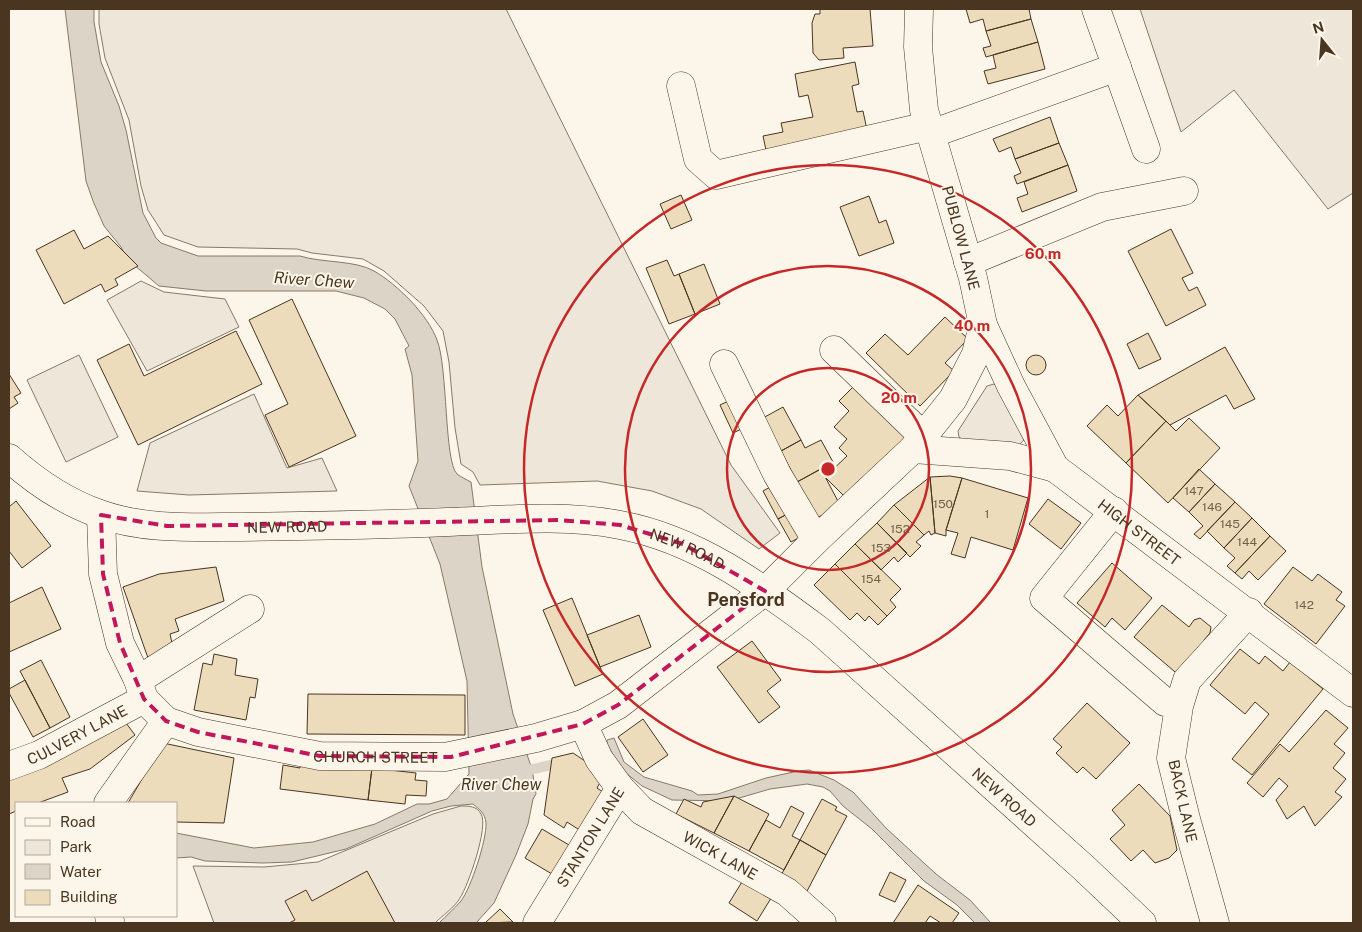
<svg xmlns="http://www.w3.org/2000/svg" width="1362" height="932" font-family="'Public Sans',sans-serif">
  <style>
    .green { fill: #ede6d9; stroke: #887966 }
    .water { fill: #dcd4c6; stroke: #887966 }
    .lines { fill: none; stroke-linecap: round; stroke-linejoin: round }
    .stream { stroke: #dcd4c6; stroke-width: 10 }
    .building { fill: #ecdcbc; stroke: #4a3520 }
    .minor-casing { stroke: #4a3520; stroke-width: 29 }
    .highway-casing { stroke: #4a3520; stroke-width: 29 }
    .minor { stroke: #fbf6e9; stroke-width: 28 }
    .highway { stroke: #fbf6e9; stroke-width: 28 }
    .marked { fill: none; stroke: #c2185b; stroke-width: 4; stroke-dasharray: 10 6; stroke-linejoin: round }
    .ring { fill: none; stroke: #c62828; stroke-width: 2.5 }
    .labels { text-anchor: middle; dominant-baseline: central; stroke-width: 4; stroke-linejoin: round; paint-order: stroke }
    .number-label { font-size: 12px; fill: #725f47 }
    .street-label { font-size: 15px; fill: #4a3520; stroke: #fbf6e9 }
    .water-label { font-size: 16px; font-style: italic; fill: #4a3520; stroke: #fbf6e9 }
    .quarter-label { font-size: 18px; font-weight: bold; fill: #4a3520; stroke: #fbf6e9 }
    .centre { fill: #c62828; stroke: #fbf6e9; stroke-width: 2.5 }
    .ring-label { font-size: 15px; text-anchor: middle; font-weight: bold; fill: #c62828; stroke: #fbf6e9; stroke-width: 4; stroke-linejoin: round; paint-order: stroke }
  </style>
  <rect width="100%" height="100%" fill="#fbf6e9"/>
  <!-- green -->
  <path class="green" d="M99,9H506L731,465L780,533L759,549L701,509L652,491L597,481L480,485L473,472L461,464L455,428L449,362L443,331L424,306L384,271L363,259L312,253L297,249L198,247L164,235L148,210L141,186L129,120L105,58L99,24Z
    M1140,9H1353V193L1328,209L1234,90L1181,132Z
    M141,281L164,292L225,299L239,327L147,371L107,300Z
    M79,355L118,437L66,462L27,380Z
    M994,384L999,388L1024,440L1019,445L966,442L959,437L958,431L987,386Z
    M254,394L287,468L322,458L337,491L189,495L137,491L150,443Z
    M461,806C469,806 477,806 481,814C489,826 468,886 460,898C454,908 443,915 435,923H214L193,866L264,867L318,862L433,814Z"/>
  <!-- water -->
  <path class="water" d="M65,9H94V22L101,62L119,106L126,130L143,213L156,238L161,243L198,256H300C322,263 355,260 374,271C397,284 428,315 437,340C448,367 444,461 457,474C461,477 467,480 471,482L482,567L513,714L532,769L536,794L533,799L528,824L516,855L494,903L476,923H439C446,916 454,909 461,901C471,888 487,839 486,823C485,813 480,810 473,804L451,806L432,811L346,849L292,862L263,863L205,861L191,857L176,858V833L254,848L313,842L375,824L417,804H429L447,799L469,774L467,681L440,564L409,486L418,461L412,375L405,349L409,346L395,319L385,309L364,298L336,291H206L159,286L127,259L121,247L104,226L93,201L86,181Z
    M614,738L624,762L644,777L692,791L698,795L718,794L766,778L798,771L809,770L834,780L853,792L887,829L936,874L970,900L991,923H975L957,905L924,881L872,829L843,806L830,791L823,787L807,784L770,789L729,801L672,800L642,786L621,769L607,744V740Z"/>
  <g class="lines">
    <!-- stream -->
    <path class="stream" d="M520,772L551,765"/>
  </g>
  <!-- building -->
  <path class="building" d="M820,9H870L873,46L843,48L844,58L819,60L813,53L812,23L815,14H820Z
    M966,9H1029L1031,19L986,31L983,19L970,23Z
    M1031,19L1038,42L986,57L983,48L991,46L986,31Z
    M1038,42L1045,69L988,84L984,71L996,68L993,55Z
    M855,62L859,84L852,86L857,112L863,111L867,130L766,150L763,136L783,132L781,123L813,117L808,95L799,97L795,74Z
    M1050,117L1059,143L1015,159L1011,147L999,152L993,139Z
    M1059,143L1068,165L1017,184L1014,176L1021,173L1015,159Z
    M1068,165L1077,191L1022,212L1017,198L1028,194L1024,182Z
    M681,195L692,220L671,229L660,204Z
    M869,196L879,223L886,220L894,243L859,256L840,207Z
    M1171,229L1193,273L1182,278L1189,291L1197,287L1206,305L1166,326L1128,251Z
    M74,230L84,249L108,236L138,266L115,279L118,285L105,292L101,284L64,304L36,250Z
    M667,260L674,276L679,274L695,314L669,324L646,268Z
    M704,264L720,304L695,314L679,274Z
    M292,299L356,436L289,467L265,415L288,404L249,320Z
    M945,317L968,339L945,363L954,371L920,406L866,353L885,334L908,355Z
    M236,331L262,384L138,445L97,360L129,344L144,376Z
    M1148,333L1161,359L1139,369L1127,344Z
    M1225,347L1255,399L1234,409L1226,395L1170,425L1138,395Z
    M1026 365a10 10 0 1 1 20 0a10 10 0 1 1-20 0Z
    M9,374L21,393L14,397L18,403L9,409Z
    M854,386L906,438L846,498L825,477L847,456L839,448L847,439L834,427L849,411L839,401Z
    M1138,395L1166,421L1126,463L1087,426L1107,405L1118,416Z
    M737,397L750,425L733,433L720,405Z
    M783,407L801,440L781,451L763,418Z
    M1189,418L1220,448L1168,503L1126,463L1166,421L1176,431Z
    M801,440L805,448L821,440L833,462L797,482L781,451Z
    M821,469L840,505L817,518L797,482Z
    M1199,469L1215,484L1189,512L1173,498Z
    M950,476L962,478L946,530V536L935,533L930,477Z
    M930,477L935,533L931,535L929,531L924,535L894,505Z
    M962,478L1028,498L1013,550L971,537L965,558L951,554L958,533L946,530Z
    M1215,484L1235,502L1200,539L1194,534L1203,526L1189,512Z
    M774,485L789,513L778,519L763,491Z
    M1048,499L1081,523L1061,549L1029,524Z
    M16,501L51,546L22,568L9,551V507Z
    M1235,502L1252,518L1224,548L1207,531Z
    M894,505L924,535L916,542L921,546L910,557L877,523Z
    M789,513L802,536L791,542L778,519Z
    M1252,518L1270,536L1235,573L1227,566L1235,558L1224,548Z
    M877,523L907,553L898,562L894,557L881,570L855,544Z
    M1270,536L1286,551L1258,580L1249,571L1242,579L1235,573Z
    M855,544L901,589L890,600L896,607L887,616L835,564Z
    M1112,563L1152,598L1125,630L1112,618L1105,627L1077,603Z
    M835,564L887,616L878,625L869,616L865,621L857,613L850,620L814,585Z
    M216,567L224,601L175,619L179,631L170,634L172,643L148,658L123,587L159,574Z
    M1293,567L1312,581L1318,574L1342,592L1336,600L1345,606L1316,644L1264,604Z
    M42,587L61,629L9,652V603Z
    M572,598L603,674L575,686L543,610Z
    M1162,605L1189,627L1194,620L1200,618L1211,627L1210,633L1204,640L1208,645L1181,677L1134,637Z
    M639,615L651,647L600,667L587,635Z
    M752,641L781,680L767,691L780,707L759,723L717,667Z
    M1240,649L1259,664L1265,656L1283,671L1290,662L1323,689L1252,775L1232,759L1269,714L1255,702L1245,714L1210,685Z
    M214,654L237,659L235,675L258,679L255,698L250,697L246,720L194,710L203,663L212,665Z
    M41,660L70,717L50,728L20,671Z
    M25,680L50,728L33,737L9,693V689Z
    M308,694L465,695V735L307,734Z
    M1087,703L1130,743L1096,779L1083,767L1077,773L1056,753L1062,747L1053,739Z
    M1326,710L1348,728L1334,744L1345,753L1333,768L1346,779L1335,792L1342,797L1315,826L1304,806L1287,819L1276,800L1288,786L1279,778L1263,797L1247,783L1280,744L1289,752Z
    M643,719L668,755L643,772L618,737Z
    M126,723L135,735L90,769L62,778L68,792L38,803H16V811L9,814V774Z
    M163,743L234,758L224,823L176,822V803H128Z
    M573,753L597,769L603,777L597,788L606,794L581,831L567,822L564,828L544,815L552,758Z
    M301,759L372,768L368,800L280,789L283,765L300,768Z
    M372,768L416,773L415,780L427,781L426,796L406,795L405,804L368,800Z
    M1139,784L1170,816L1177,850L1169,858L1155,863L1143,850L1131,861L1110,839L1125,825L1112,810Z
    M734,796L769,814L749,851L714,833Z
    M734,796L714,833L676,814L684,799L701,807L703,802Z
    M822,799L837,807L835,810L847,816L826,855L800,840Z
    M791,806L804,813L792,836L800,840L784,870L749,851L766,820L780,828Z
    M542,829L569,845L552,874L525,858Z
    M800,840L826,855L806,893L779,879Z
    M367,871L395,923H289L295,920L285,901L306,890L312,901Z
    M890,872L906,880L895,902L879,895Z
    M745,877L773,895L757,921L729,903Z
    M918,885L959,913L952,923H941L930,916L925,923H893Z
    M500,909L513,922L485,923Z"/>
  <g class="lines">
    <defs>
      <g id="minor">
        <path d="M1096,9L1146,149"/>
        <path d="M681,86L698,159L716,175L928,126"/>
        <path d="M931,134L1117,67"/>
        <path d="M968,262L1102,207L1184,191"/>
        <path id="s1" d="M983,325L1011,386L1055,468L1353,693"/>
        <path d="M834,350L924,437"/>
        <path d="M724,364L777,474L816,540"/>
        <path d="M913,449L1010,456L1055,468"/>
        <path d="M1114,511L1044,598L1165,702"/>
        <path id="s2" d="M101,515L103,574L120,643L138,680L144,699L166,721L198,732L320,756L445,757L536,738L583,724L618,705L765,591L816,540L913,449L953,399L976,354L983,325L973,278L924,110L918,47L919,9"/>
        <path d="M138,680L250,609"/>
        <path id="s3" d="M9,766L39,755L144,699"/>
        <path id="s4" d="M620,788L642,811L787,892L822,923"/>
        <path d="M108,803L166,721"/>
        <path d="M109,916L110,921"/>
        <path id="s5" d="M537,923L620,788L599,759L583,724"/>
        <path d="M1215,923L1186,819L1171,758L1179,706L1187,680L1249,612"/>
      </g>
      <g id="highway">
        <path id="s6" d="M9,458C36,482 65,502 100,514C144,530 194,527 241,527C310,526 379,525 448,522C504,520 564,514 620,525C696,539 760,586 820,631L1084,868L1142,923"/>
      </g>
    </defs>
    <!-- minor casing -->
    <use href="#minor" class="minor-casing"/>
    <!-- highway casing -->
    <use href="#highway" class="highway-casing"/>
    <!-- minor -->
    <use href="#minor" class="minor"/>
    <!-- highway -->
    <use href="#highway" class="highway"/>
  </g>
  <!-- marked area -->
  <path class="marked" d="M101,515L167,526L559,520L620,525L683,544L765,591L618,705L583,724L451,757L320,756L198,732L166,721L144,699L120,643L103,574Z"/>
  <!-- distance rings -->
  <g class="ring">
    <circle cx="828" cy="469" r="101"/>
    <circle cx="828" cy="469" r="203"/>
    <circle cx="828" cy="469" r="304"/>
  </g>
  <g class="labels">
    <!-- number labels -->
    <g class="number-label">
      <text x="1194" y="491">147</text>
      <text x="943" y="504">150</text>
      <text x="1212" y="507">146</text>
      <text x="987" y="514">1</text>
      <text x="1230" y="524">145</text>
      <text x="900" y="529">152</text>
      <text x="1247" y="542">144</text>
      <text x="881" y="548">153</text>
      <text x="871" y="579">154</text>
      <text x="1304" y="605">142</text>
    </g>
    <!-- street labels -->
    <g class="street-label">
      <text transform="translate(961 238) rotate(75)">PUBLOW LANE</text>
      <text stroke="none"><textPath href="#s6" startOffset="296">NEW ROAD</textPath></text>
      <text stroke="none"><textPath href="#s1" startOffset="266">HIGH STREET</textPath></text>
      <text stroke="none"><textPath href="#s6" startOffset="701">NEW ROAD</textPath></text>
      <text stroke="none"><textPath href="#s3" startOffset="75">CULVERY LANE</textPath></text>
      <text stroke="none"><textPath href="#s2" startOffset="436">CHURCH STREET</textPath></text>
      <text stroke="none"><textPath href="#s6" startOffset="1106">NEW ROAD</textPath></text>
      <text transform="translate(1183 801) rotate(77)">BACK LANE</text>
      <text stroke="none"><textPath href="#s5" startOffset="101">STANTON LANE</textPath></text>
      <text stroke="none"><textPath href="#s4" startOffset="122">WICK LANE</textPath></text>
    </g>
    <!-- water labels -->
    <g class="water-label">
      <text transform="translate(314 280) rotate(4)">River Chew</text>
      <text x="501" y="784">River Chew</text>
    </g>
    <!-- quarter labels -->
    <g class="quarter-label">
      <text x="746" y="599">Pensford</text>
    </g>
  </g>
  <circle cx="828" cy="469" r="8" class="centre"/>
  <g class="ring-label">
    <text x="1043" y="259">60 m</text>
    <text x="972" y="331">40 m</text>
    <text x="899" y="403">20 m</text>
  </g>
  <!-- border -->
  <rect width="1362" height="932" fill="none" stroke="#4a3520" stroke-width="20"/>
  <!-- legend -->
  <rect x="15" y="802" width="162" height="115" fill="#fbf6e9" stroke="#b4a999"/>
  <rect x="25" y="818" width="25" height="8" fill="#fbf6e9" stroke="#b4a999"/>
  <text x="60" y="827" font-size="15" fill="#4a3520">Road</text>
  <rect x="25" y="840" width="25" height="15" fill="#ede6d9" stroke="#b4a999"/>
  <text x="60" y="852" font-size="15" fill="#4a3520">Park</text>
  <rect x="25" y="864" width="25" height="15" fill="#dcd4c6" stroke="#b4a999"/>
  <text x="60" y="877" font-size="15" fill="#4a3520">Water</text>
  <rect x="25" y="890" width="25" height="15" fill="#ecdcbc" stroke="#b4a999"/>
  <text x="60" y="902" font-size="15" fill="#4a3520">Building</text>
  <!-- north arrow -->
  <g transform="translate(1322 40) rotate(343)" stroke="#fbf6e9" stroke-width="4" paint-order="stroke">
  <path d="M0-4L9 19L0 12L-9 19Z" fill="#4a3520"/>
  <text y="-8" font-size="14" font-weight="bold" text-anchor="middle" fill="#4a3520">N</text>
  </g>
</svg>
